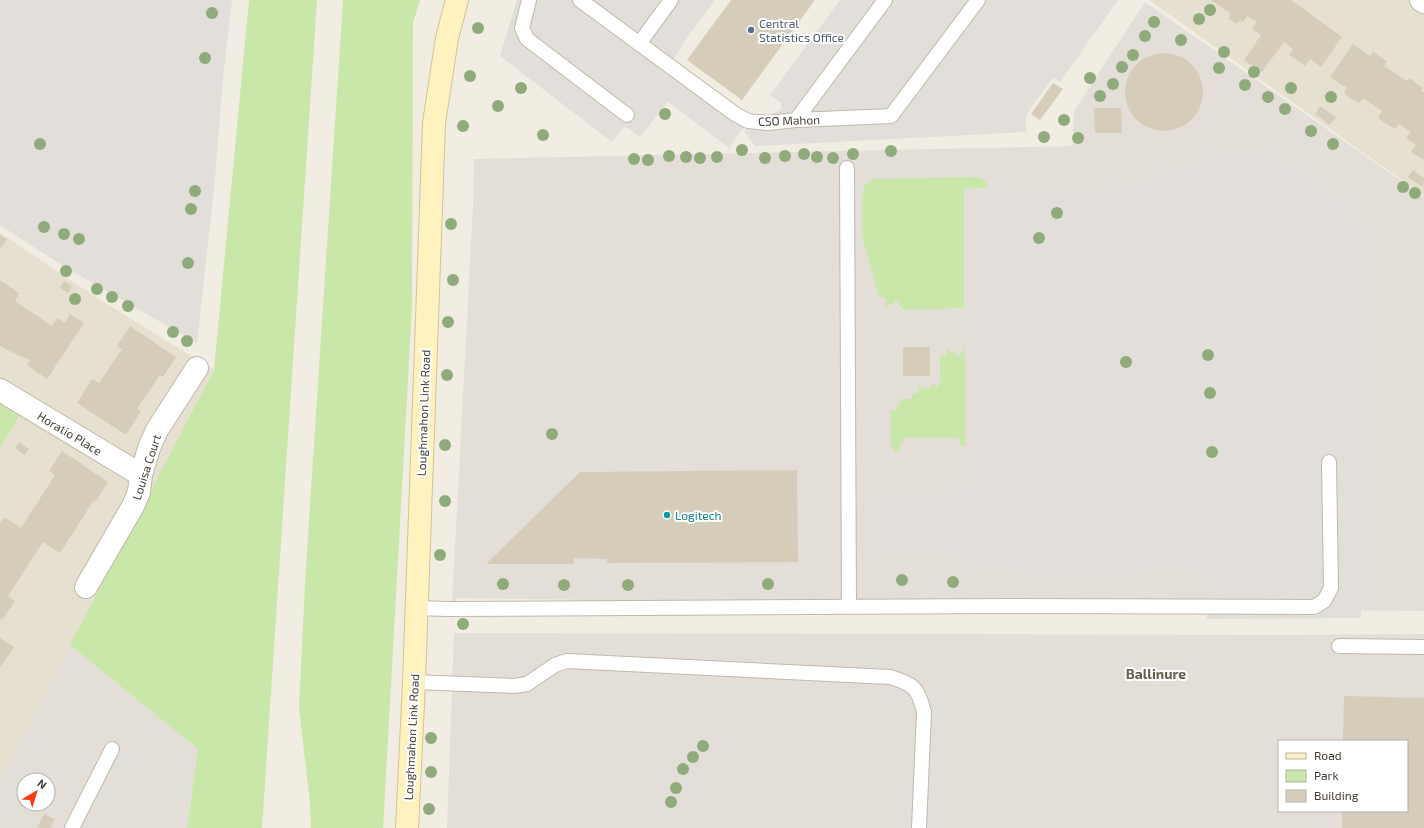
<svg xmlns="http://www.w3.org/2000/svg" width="1424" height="828" font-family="'Exo 2',sans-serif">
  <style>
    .residential { fill: #e6e0d0 }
    .industrial { fill: #e3ded7; fill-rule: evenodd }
    .green { fill: #c9e7a9 }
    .parking { fill: #e2dfdb }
    .building { fill: #d6ccba }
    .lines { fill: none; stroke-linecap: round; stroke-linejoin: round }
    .lane-casing { stroke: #c0b8a8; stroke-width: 16 }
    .street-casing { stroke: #c0b8a8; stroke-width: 24 }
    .secondary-casing { stroke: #d3c490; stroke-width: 24 }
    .lane { stroke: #fff; stroke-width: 14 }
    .street { stroke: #fff; stroke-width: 22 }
    .secondary { stroke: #fff2bf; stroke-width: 22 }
    .tree { fill: #90ab7b }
    .service-dot { fill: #5c6f8a; stroke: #fff; stroke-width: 1.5 }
    .culture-dot { fill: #0f9aa8; stroke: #fff; stroke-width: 1.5 }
    .labels { text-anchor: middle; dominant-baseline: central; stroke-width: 4; stroke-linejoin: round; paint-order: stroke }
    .service-label { font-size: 12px; fill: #4e5e75; stroke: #fff; text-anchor: start }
    .street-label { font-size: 12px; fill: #433d33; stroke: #fff }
    .culture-label { font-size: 12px; fill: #0d838f; stroke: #fff; text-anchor: start }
    .quarter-label { font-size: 14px; font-weight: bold; fill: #665c4a; stroke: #fff }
  </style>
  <rect width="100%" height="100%" fill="#f1ede2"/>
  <!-- residential -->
  <path class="residential" d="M1148,0H1424V196L1152,2Z
    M0,233L99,299L214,370L0,781Z"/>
  <!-- industrial -->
  <path class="industrial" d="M1145,2L1424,197V611L456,598L451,625L473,205L474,159L1073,146L1074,111Z
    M454,633L1291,635L1424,634V828H447ZM1279,741H1407V811H1279Z
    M70,645L198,749L187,828H0V781ZM24,780H48V804H24Z"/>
  <!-- green -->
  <path class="green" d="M249,0H317L262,828H187L198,749L70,645L214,370Z
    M343,0H420L413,23L412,307L383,828H311L310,803L299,708L306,567Z
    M977,177C983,179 987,182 988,188L964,189V308L902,310V306H899V301H894V304H889V306L885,307L886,297H879L862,235V197L864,187L868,181L874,179Z
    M963,348L965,349L966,446H960L959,438H903V442L900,443V452H894V447H891L890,410H897V406H900V399H912V394L919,392V385H921L922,388H931L932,384H935V387H938V383H940V355H947V349H949L950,353H954V350L955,349V356L960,355V353H964Z
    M0,404L19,416L0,447Z"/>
  <!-- parking -->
  <path class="parking" d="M0,0H232L223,79L215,180L197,343L63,266L0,225Z
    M517,0H715L686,39L672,62L750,119L729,148L668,102L640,137L625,126L612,142L500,56Z
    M840,0H1118L1060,82L1053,78L1026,115V132L755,146L744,131L781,109V103L770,95Z
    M1251,150L1262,153L1284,164L1315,185L1338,201L1350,214L1355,224L1361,618L1207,619L1206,572L1021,574L991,566H971L964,557H874L875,491H964L970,481L967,189L1120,187L1234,151Z"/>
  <!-- building -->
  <path class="building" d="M731,0H815L742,100L687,60Z
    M1211,0H1291L1342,37L1321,67L1310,59L1305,66L1289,55L1293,49L1284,42L1262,72L1244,60L1261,35L1252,29L1257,22L1247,16L1243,22L1240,20L1237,24L1228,18L1231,14Z
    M1353,44L1370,56L1373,52L1387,61L1384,66L1407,81L1409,78L1423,88L1421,91L1424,93V160L1411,152L1416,145L1406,138L1411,132L1399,124L1395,129L1387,124L1378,118L1382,111L1363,98L1359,103L1350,98L1344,93L1347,88L1330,77Z
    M1125 92a39 39 0 1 1 78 0a39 39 0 1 1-78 0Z
    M1053,83L1063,89L1040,120L1031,114Z
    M1320,106L1336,117L1330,125L1315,114Z
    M1094,108H1121L1122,133H1095Z
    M1413,170L1424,178L1423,187L1408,177Z
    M0,235L7,239L0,249Z
    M0,280L19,293L15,301L52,326L57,318L65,323L70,314L84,323L47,379L27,365L30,360L7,350L0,346Z
    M64,281L72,286L68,293L60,288Z
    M130,326L176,357L163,377L160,375L137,409L141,411L126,435L77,403L92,379L99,383L122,349L117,346Z
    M903,347H930V376H903Z
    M19,442L29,449L25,455L15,448Z
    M62,451L108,482L96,501L94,500L60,553L43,542L8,596L15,601L2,620L0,619V523L4,517L21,528L55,475L49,471Z
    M797,470L798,562L607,563V559L579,558H574V564H486L580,472Z
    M0,638L14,647L0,668Z
    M1344,696L1424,698V828H1342V811H1407V741H1343Z
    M44,814L55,819L50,828H37Z"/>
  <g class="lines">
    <defs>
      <path id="lane" d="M529,0L522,28L527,39L627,115
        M580,0L735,114L748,121L768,123L796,120L891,116L978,0
        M639,44L671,0
        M796,120L885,0
        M847,168L849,607
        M416,608L447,609L1006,606L1314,607L1324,601L1331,588L1329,462
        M1339,646L1424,647
        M414,682L514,686L527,684L555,665L567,661L890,677C914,684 918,688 924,712L919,828
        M72,828L112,749"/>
      <path id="street" d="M1421,0L1424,2
        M0,390L141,475
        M86,587L133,506L139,492L141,475L149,448L157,430L197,368"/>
      <path id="secondary" d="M407,828L414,682L434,123L447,38L457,0"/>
    </defs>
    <!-- lane casing -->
    <use href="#lane" class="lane-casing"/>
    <!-- street casing -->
    <use href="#street" class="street-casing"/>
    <!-- secondary casing -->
    <use href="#secondary" class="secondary-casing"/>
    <!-- lane -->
    <use href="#lane" class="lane"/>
    <!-- street -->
    <use href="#street" class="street"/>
    <!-- secondary -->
    <use href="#secondary" class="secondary"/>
  </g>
  <!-- trees -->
  <g class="tree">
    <circle cx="1210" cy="10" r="6"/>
    <circle cx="212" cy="13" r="6"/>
    <circle cx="1199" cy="19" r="6"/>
    <circle cx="1154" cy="22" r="6"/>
    <circle cx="478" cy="28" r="6"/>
    <circle cx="1145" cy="36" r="6"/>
    <circle cx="1181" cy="40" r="6"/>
    <circle cx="1224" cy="52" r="6"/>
    <circle cx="1133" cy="55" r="6"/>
    <circle cx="205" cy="58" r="6"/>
    <circle cx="1122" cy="67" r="6"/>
    <circle cx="1219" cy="68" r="6"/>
    <circle cx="1254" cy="72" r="6"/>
    <circle cx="470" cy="76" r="6"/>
    <circle cx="1090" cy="78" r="6"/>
    <circle cx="1113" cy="84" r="6"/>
    <circle cx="1245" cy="85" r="6"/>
    <circle cx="521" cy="88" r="6"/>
    <circle cx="1291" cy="88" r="6"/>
    <circle cx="1100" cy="96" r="6"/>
    <circle cx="1268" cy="97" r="6"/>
    <circle cx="1331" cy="97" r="6"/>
    <circle cx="498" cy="106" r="6"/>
    <circle cx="1285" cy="109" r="6"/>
    <circle cx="665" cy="114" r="6"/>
    <circle cx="1064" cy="120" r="6"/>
    <circle cx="463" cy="126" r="6"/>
    <circle cx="1311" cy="131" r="6"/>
    <circle cx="543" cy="135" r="6"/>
    <circle cx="1044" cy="137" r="6"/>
    <circle cx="1078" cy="138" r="6"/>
    <circle cx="40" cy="144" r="6"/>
    <circle cx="1333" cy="144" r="6"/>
    <circle cx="742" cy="150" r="6"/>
    <circle cx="891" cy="151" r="6"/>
    <circle cx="804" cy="154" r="6"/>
    <circle cx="853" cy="154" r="6"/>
    <circle cx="669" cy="156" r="6"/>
    <circle cx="785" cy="156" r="6"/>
    <circle cx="686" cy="157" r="6"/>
    <circle cx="717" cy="157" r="6"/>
    <circle cx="817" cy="157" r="6"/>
    <circle cx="700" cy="158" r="6"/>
    <circle cx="765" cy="158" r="6"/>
    <circle cx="833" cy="158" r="6"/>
    <circle cx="634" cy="159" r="6"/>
    <circle cx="648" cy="160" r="6"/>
    <circle cx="1403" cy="187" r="6"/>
    <circle cx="195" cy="191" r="6"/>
    <circle cx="1415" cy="193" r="6"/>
    <circle cx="191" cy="209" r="6"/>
    <circle cx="1057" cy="213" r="6"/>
    <circle cx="451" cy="224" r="6"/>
    <circle cx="44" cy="227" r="6"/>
    <circle cx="64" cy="234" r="6"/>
    <circle cx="1039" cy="238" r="6"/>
    <circle cx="79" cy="239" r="6"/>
    <circle cx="188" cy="263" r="6"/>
    <circle cx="66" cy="271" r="6"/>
    <circle cx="453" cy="280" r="6"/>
    <circle cx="97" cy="289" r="6"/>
    <circle cx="112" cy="297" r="6"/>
    <circle cx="75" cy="299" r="6"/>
    <circle cx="128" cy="306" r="6"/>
    <circle cx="448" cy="322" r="6"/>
    <circle cx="173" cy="332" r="6"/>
    <circle cx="187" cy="341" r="6"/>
    <circle cx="1208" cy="355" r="6"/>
    <circle cx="1126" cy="362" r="6"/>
    <circle cx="447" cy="375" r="6"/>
    <circle cx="1210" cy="393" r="6"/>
    <circle cx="552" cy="434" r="6"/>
    <circle cx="445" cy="445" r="6"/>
    <circle cx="1212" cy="452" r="6"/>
    <circle cx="445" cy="501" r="6"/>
    <circle cx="440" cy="555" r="6"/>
    <circle cx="902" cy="580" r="6"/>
    <circle cx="953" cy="582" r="6"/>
    <circle cx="503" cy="584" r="6"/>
    <circle cx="768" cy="584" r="6"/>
    <circle cx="564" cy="585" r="6"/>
    <circle cx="628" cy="585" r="6"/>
    <circle cx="463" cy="624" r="6"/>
    <circle cx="431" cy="738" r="6"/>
    <circle cx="703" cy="746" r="6"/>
    <circle cx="693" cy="757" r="6"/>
    <circle cx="683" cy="769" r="6"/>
    <circle cx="431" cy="772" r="6"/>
    <circle cx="676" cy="788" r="6"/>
    <circle cx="671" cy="802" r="6"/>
    <circle cx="429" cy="809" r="6"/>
  </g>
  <!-- markers -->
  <circle class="service-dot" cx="751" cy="30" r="4"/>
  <circle class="culture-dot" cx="667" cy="515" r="4"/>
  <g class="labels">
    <!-- service labels -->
    <g class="service-label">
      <text x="759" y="23">Central<tspan x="759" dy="14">Statistics Office</tspan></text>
    </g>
    <!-- street labels -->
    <g class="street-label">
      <text transform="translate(789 120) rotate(-2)">CSO Mahon</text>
      <text transform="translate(423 413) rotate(-88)">Loughmahon Link Road</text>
      <text transform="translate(70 433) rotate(31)">Horatio Place</text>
      <text transform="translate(146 467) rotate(-72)">Louisa Court</text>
      <text transform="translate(411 737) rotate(-87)">Loughmahon Link Road</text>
    </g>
    <!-- culture labels -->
    <g class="culture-label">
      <text x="675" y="515">Logitech</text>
    </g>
    <!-- quarter labels -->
    <g class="quarter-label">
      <text x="1156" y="673">Ballinure</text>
    </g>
  </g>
  <!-- legend -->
  <rect x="1278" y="740" width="130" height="72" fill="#ffffff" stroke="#b4b1ad"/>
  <rect x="1286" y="753" width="20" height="6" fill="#fff2bf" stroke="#b4b1ad"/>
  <text x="1314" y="760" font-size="12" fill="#433d33">Road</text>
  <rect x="1286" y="770" width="20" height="12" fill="#c9e7a9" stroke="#b4b1ad"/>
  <text x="1314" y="780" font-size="12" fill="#433d33">Park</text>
  <rect x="1286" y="790" width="20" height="12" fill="#d6ccba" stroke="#b4b1ad"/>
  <text x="1314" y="800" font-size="12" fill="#433d33">Building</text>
  <!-- north arrow -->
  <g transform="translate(36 792) rotate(38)"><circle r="19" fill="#ffffff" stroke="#b4b1ad"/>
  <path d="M0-3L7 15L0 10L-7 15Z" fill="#fe3b0d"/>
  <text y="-6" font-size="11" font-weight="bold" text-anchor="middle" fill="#433d33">N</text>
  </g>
</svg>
